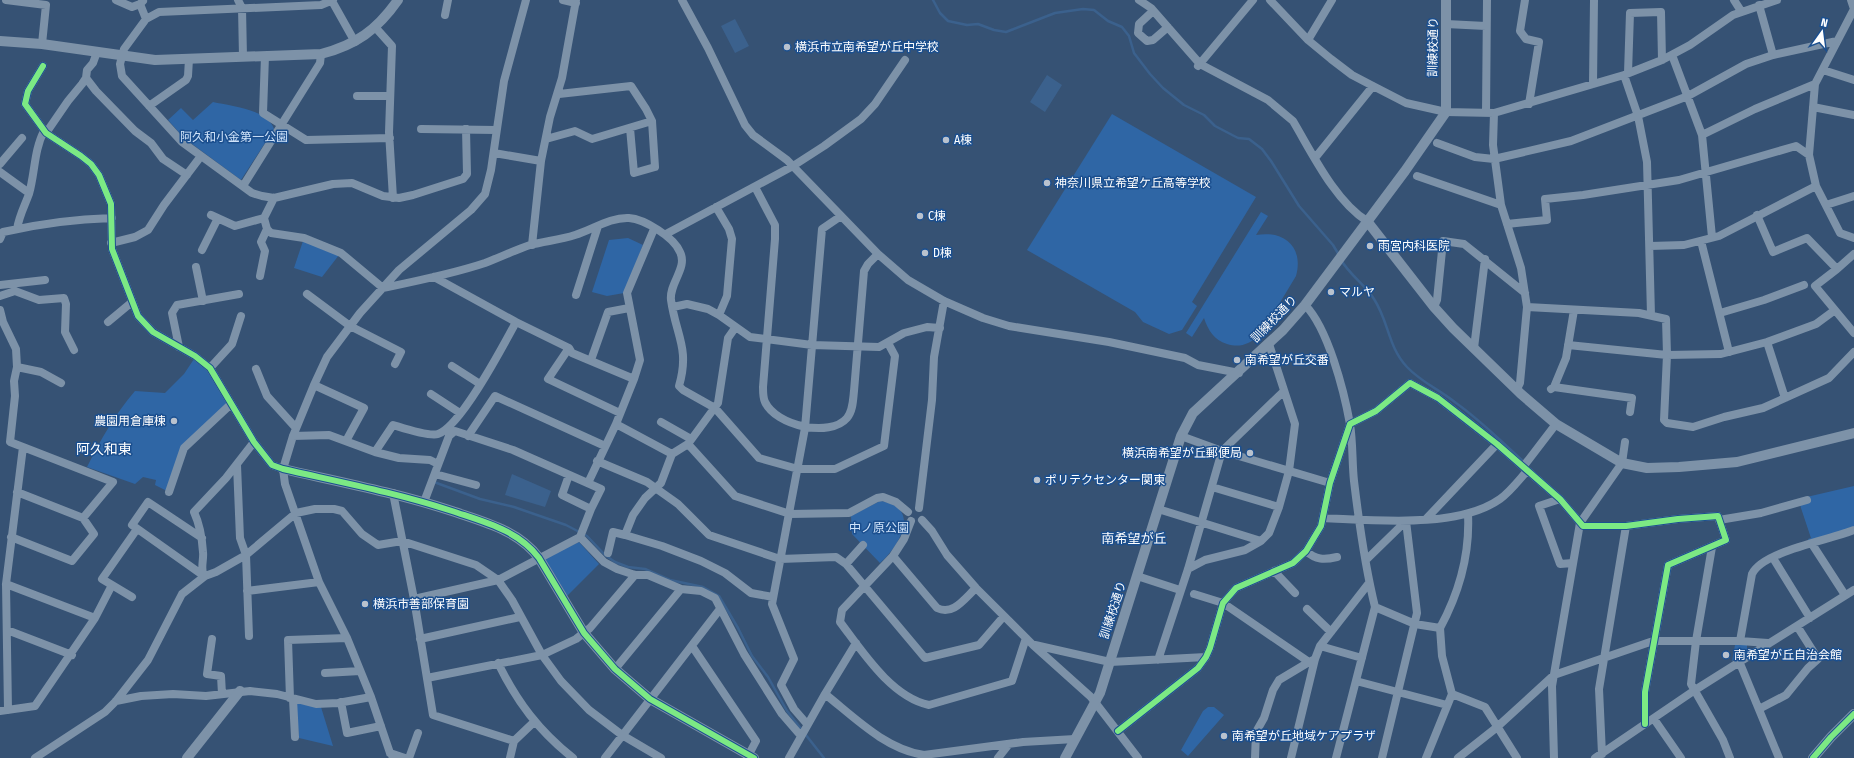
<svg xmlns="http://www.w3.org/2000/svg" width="1854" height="758" font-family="'Fira Sans Condensed','Noto Sans JP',sans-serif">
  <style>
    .green { fill: #2f66a5 }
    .water { fill: #3b618d }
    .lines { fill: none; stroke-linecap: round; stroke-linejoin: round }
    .stream { stroke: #3b618d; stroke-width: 2.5 }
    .minor { stroke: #7d92a8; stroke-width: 8 }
    .tertiary { stroke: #7d92a8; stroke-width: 10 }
    .cycleway-casing { stroke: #1b4f8f; stroke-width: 8 }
    .cycleway { stroke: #7ce984; stroke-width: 6 }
    .poi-dot { fill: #b9c2ce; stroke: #1b4f8f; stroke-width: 1.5 }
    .labels { text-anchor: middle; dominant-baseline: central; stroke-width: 3; stroke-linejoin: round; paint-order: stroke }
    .poi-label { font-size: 12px; fill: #fff; stroke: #1b4f8f; text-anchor: start }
    .street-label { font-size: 12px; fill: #fff; stroke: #1b4f8f }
    .park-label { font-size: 12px; fill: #cfe3fa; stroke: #1b4f8f }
    .neighbourhood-label { font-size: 13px; fill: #fff; stroke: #1b4f8f }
    .quarter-label { font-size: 14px; fill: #fff; stroke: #1b4f8f }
  </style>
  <rect width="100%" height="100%" fill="#365274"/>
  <!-- green -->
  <path class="green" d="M213,102C230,106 268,109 274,129L241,180L184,138L168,120L181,108L193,120Z
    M1112,114L1256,197L1192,302L1197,306L1182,330L1169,334L1143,322L1135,312L1027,250Z
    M1261,212L1268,216L1256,235C1284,230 1304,247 1296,276C1290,286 1283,297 1277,308C1266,326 1254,352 1227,344C1214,340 1208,330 1204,318L1192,337L1186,333Z
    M628,238L643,245L624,293L607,296L592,292L609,240Z
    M303,241L339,255L322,277L294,268Z
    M194,359L205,367L229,402L183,446L167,491L155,485L156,480L143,477L135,484L87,467C101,439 115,414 135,391L165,393L184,374Z
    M1854,486V527L1809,542L1808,539L1811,538L1798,499Z
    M880,501C922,507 900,546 880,563L852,534L851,516Z
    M579,542L599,564L566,597L543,559Z
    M1735,645H1747V652L1732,661Z
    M296,703L321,707L333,746L299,738Z
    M1208,707H1214L1224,715L1188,756L1181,750L1203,711Z"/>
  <!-- water -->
  <path class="water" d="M735,19L749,46L735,53L721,26Z
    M1047,75L1062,85L1045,112L1030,102Z
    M512,474L551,491L545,507L505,495Z"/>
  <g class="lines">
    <!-- stream -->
    <path class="stream" d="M933,0L940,13L948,21L967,25L978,24L994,30L1006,32L1055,13L1083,9L1094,10L1108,21L1122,27L1129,36L1134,53L1150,74L1163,88L1184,105L1204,115L1215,126L1238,138L1249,139L1262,149L1271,161L1299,206L1333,245L1339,255
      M1341,260C1350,275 1365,285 1374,299C1389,322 1388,347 1407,367C1421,382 1440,390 1456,403C1480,420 1501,441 1523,461
      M434,482L480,499L514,507L566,525L587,536L605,555L615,562L628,567L645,569L670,580L703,587L719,596L738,628L752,656L768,677L787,711L824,758"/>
    <!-- minor -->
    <path class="minor" d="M6,0L46,5L42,44
      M116,0L132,7L140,4
      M238,0L242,8L243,57
      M333,0L321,5L159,12L146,19L124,49L120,64L122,76L182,142L252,193L262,196L274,198L333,184L352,183L383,196L399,198L413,195L463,179L467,174L466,129
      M563,0L576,3
      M682,0L708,48L745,125L753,135L787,160L878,254L908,280L944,301L983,318L1009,326L1109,342L1185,358L1198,365L1239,373
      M1139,0L1151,8L1200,64L1268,100L1293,121C1312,153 1335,201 1367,221
      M1270,0L1308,40L1331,59L1352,75L1373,86L1406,103L1446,112L1494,113L1624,75L1662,60L1690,45L1733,15L1777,0
      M1525,0L1520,31L1526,39L1539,42L1529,104
      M1734,0L1741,11
      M143,1L140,4L146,19
      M332,1L355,42
      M1759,5L1773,55
      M1153,11L1139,24L1138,33L1147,41L1153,40L1168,27
      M445,15L448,0
      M1446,24L1486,26
      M375,27L392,46L389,132L393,198
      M1308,40L1332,0
      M1672,55L1702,135L1712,237
      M265,56L263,113L306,140L390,138
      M43,66L28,91L25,104L46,133L81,156L91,164L99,175L111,204L112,249L138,316L153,332L195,356L210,368L254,442L272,465L283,469
      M1198,66L1253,0
      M1823,70L1854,80
      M1628,73L1630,13L1661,12L1662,60
      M1624,75L1638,116L1647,162L1651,315
      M86,78L96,91L135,131L151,143L163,159L187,175
      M1593,84L1594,0
      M559,94L631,86L646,109L652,121L655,167L634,173L630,128
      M357,96H390
      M149,106L186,80L188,76L189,59
      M1813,107L1854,115
      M1486,113L1487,0
      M1494,113L1493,145L1501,205L1521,268L1527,307L1520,383L1517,389
      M421,129L496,130
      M46,133L68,101L82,84L86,78L87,70L93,63L97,52
      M1702,135L1755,109L1815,84
      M546,139L575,131L592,139L652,121
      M1437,143L1475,157L1494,159L1571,141L1688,96L1746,64L1773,55L1837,41
      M494,153L541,161
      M1809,155L1815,84L1854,9L1851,0
      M1315,158L1373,86
      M0,164L22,138
      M0,172L29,193
      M1417,176L1501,205
      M243,186L320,63L321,54
      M755,187L775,225V239L763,387C763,391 763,398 765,402C776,426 830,438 847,418C853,411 853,400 854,391L864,271L868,264L878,254
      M274,198L264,218L267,229L271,233L304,238L341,253L383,288C417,281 452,274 485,263C501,257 515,250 530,245C545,241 560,240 575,235C592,230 610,217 629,218C644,219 674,237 680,252C688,268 669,283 671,300C676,336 690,348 679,386L683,390L715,408L759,458L798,469H835L884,446L895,356L888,343
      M1826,205L1854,196
      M716,207L729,229L732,239L727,296L719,315
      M211,215L235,226L264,218
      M1757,215L1773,252L1807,238L1837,269L1815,286L1854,333
      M1507,224L1547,220L1545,199L1583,195L1679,180L1796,146L1809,155L1816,186L1840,233L1854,238
      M17,229C19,216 25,205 29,194C35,173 34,150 44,131
      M666,234L793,166L824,146L861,119L875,104L905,60
      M0,239L3,232C38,224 76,219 112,218
      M1701,241L1729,352
      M111,243L135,237L148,230L164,205L201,156
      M532,245L541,161L550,117L562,78L576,0
      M1650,246L1684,245L1719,236L1816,186
      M202,250L218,218
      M196,267L203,301
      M1837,269L1854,254
      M260,276L265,251L261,242L267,229
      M434,277L516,322L569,348L572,353L634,379
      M0,285L45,280
      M307,294L350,326L401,352L395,364
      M576,295L598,226
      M0,296L15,291L39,300L64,298L66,304L65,332L74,350
      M1305,305C1328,328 1344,391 1350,424C1353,443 1352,462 1354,481C1359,523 1365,566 1375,607L1336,758
      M673,307L687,304L708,309L719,315L750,337L812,345L879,347L904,333L927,327L940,328
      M1434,307L1437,300L1443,241L1464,244L1525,293
      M1527,307L1639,313L1666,319L1667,355L1664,420L1667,423L1693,427L1724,417L1763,408L1829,378L1854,352
      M0,310L3,322L16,349L17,367L14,381L15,396L10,442L23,447
      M1720,313L1764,300L1804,285
      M108,322L132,302
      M735,328L728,338L718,403L688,444L672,454L661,483L645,498L633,515L625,535L662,546L701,561L725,573L751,593L773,597
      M1767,342L1785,398
      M1568,345L1667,355L1721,354L1767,342L1816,324L1835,310
      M179,347L172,313L177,305L239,294
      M569,348L548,379L620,413
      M1474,348L1485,259
      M591,360L608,312L629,308
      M452,366L480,384
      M17,367L41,372L61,383
      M210,368L232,344L241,316
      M256,369L267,396L296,428
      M314,385L364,408L346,441
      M1554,387L1566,358L1574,310
      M1551,389L1554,387L1632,398L1630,412
      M431,394L460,413
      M661,422L691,439
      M616,424L672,454
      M293,436L329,435L375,452L399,458L430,460L438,464
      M468,436L495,396L605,446
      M1181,436L1222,451L1330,483
      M688,444L735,496L790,514L849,513L877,498L883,497L896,502L908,512
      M375,452L393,425C403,428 429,437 438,434C461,426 503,346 516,322
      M597,461L647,482L678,504L709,535L780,559L836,557L846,564L925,658L979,645L1004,616
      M237,465L240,538L246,555L249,636
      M1523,467L1556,424
      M435,474L476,485
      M588,483L616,424L634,379L640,360L627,293L654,229
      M1212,487L1279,507
      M169,492L184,448L231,404
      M393,493L414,599L433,715L514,741L534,722
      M1560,499L1539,506L1560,564L1573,563
      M424,502L449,436L455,431L513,450L601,489L591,509L562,495L569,475
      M919,508L932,400L934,357L944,301
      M1158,509L1261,541
      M1323,518C1373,520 1458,529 1500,499C1510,492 1519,480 1527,471
      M1426,519L1497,444
      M922,520L932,531L947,555L976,588L1033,645L1091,697L1138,758
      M1719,520L1761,513L1807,500
      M911,521L904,539L893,556L842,610L840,622C862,651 891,697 929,705L1012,681L1026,638
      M11,537L72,561L94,534L83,518
      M580,537L604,562L617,569L635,575H648L681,589L701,591L715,598L744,654L782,714L801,736
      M202,538L148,502L132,525L204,576C200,569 204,560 203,552C202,537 200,525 194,512L226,478L254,442
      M1812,544L1845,595
      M1712,547L1696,641L1691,684L1723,740L1730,758
      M1306,551C1316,560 1324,560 1337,557
      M608,553L613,532L625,535
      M893,556L937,608C953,616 964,599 976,588
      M1773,558L1810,618
      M1366,560L1406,521
      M846,564L863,545
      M1188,569L1205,560L1245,550L1261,541L1269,533L1279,507L1289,471L1295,424L1269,344
      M1274,571L1295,593
      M1137,576L1180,590
      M6,584L95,618
      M247,591L319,582
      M1194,594L1223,603L1309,662L1315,659
      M132,597L102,579L137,529
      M414,599L498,580L580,537L591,509
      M1375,607L1415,624L1440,628C1460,591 1470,555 1468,514
      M1307,609L1331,632
      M7,630L72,655
      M212,639L207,674L221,676L222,694
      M420,639L520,617
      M1740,641L1752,574C1763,551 1830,540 1854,530
      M1035,645L1110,662L1206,657
      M692,646L756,741L747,758
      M1320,646L1362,658
      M1158,660L1188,569L1222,451L1284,391
      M1739,661L1779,758
      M498,663C517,702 539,731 573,758
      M615,669L681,589
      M325,673L360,671
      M427,678L542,655L576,639L590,628L635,575
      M1356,681L1447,705
      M825,694C854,717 885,749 924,755L1023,742L1075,739
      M1452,694L1485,707L1517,758
      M290,698L288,640L347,638
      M293,699L295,737
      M116,701L141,696L173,694L206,696L250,691L277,694L316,704L338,703L371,697
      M341,702L347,733L381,726
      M1759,709L1786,695L1808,668L1818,659L1797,626
      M8,710L6,584L23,447L113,482L83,518L17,492
      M0,711L35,706L95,618L112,585
      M1654,719L1681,758
      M807,724L794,709L781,685L794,659L772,604L805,428L822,229L841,216
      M1118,731L1198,668L1206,657L1210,648L1223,603L1236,588L1293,563L1306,551L1321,526L1330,483L1350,424L1376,411L1410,383L1438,398L1497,444L1560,499L1583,526H1626L1678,519L1718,516L1726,540L1668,565L1645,692V724
      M390,753L405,758
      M1602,754L1599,689L1626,526
      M35,758L105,712L116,701L148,660L182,594L205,576L216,572L246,555L296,513L315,509H334L342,511L362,534L378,545L402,541L476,565L498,580L512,600L542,655L561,681L589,710L622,735L661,758
      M394,758L390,753L371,697L347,638L319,582L285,484L283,469L293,436L314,385L327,357L360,313L399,270L471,210L485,194L491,170L504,81L526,0
      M409,758L418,733
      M510,758L514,741
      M605,758L720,609
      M789,758L825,694L856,643
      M998,758L1009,744
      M1255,758L1256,732L1264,718L1273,690L1279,680L1309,662
      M1291,758L1315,659L1320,646L1369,583
      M1382,758L1417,613L1406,521
      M1426,758L1452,694L1442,656L1440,628
      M1458,758L1496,728L1554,675L1653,641H1740L1768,643
      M1554,758L1552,686L1580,523L1622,463L1625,442
      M1595,758L1695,690L1854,590"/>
    <!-- tertiary -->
    <path class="tertiary" d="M0,41L42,44L155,60L321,54C356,45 377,30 398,0
      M1367,221L1434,307L1453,328L1521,394L1556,424L1622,463L1647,468L1679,467L1737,462L1854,433
      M283,469C340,482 397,493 452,511C484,522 518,530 539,558L584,633L615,669L650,699L754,758
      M187,758L240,691
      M1065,758L1100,693L1181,436L1193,413L1283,330L1305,305L1405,171L1446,112V0
      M1813,758L1831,737L1854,714"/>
    <defs>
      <path id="cycleway" d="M43,66L28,91L25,104L46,133L81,156L91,164L99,175L111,204L112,249L138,316L153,332L195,356L210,368L254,442L272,465L283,469C340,482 397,493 452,511C484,522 518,530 539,558L584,633L615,669L650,699L754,758
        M1118,731L1198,668L1206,657L1210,648L1223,603L1236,588L1293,563L1306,551L1321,526L1330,483L1350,424L1376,411L1410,383L1438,398L1497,444L1560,499L1583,526H1626L1678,519L1718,516L1726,540L1668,565L1645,692V724
        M1813,758L1831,737L1854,714"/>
    </defs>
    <!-- cycleway casing -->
    <use href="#cycleway" class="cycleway-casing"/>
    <!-- cycleway -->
    <use href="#cycleway" class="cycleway"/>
  </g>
  <!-- markers -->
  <g class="poi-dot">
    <circle cx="787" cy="47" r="4"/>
    <circle cx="946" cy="140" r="4"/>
    <circle cx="1047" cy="183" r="4"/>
    <circle cx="920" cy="216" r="4"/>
    <circle cx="1370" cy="246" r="4"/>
    <circle cx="925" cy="253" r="4"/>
    <circle cx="1331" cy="292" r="4"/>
    <circle cx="1237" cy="360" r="4"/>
    <circle cx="174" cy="421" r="4"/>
    <circle cx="1250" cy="453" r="4"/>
    <circle cx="1037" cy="480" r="4"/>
    <circle cx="365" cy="604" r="4"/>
    <circle cx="1726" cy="655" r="4"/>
    <circle cx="1224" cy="736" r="4"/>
  </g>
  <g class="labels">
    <!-- poi labels -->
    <g class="poi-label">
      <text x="795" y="47">横浜市立南希望が丘中学校</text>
      <text x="954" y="140">A棟</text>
      <text x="1055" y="183">神奈川県立希望ケ丘高等学校</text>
      <text x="928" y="216">C棟</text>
      <text x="1378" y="246">雨宮内科医院</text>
      <text x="933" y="253">D棟</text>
      <text x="1339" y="292">マルヤ</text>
      <text x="1245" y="360">南希望が丘交番</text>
      <text x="166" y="421" text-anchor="end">農園用倉庫棟</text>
      <text x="1242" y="453" text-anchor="end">横浜南希望が丘郵便局</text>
      <text x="1045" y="480">ポリテクセンター関東</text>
      <text x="373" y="604">横浜市善部保育園</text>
      <text x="1734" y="655">南希望が丘自治会館</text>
      <text x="1232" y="736">南希望が丘地域ケアプラザ</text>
    </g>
    <!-- street labels -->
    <g class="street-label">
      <text transform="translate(1433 47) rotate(-89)">訓練校通り</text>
      <text transform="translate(1274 319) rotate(-46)">訓練校通り</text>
      <text transform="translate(1113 610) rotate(-72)">訓練校通り</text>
    </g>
    <!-- park labels -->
    <g class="park-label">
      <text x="234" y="137">阿久和小金第一公園</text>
      <text x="879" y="528">中ノ原公園</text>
    </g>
    <!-- neighbourhood labels -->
    <g class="neighbourhood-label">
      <text x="1134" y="538">南希望が丘</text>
    </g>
    <!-- quarter labels -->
    <g class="quarter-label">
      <text x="104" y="449">阿久和東</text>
    </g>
  </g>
  <!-- north arrow -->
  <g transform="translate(1822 32) rotate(14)" stroke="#1b4f8f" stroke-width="3" paint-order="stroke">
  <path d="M0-3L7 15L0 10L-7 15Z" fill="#ffffff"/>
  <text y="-6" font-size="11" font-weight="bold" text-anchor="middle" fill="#ffffff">N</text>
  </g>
</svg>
